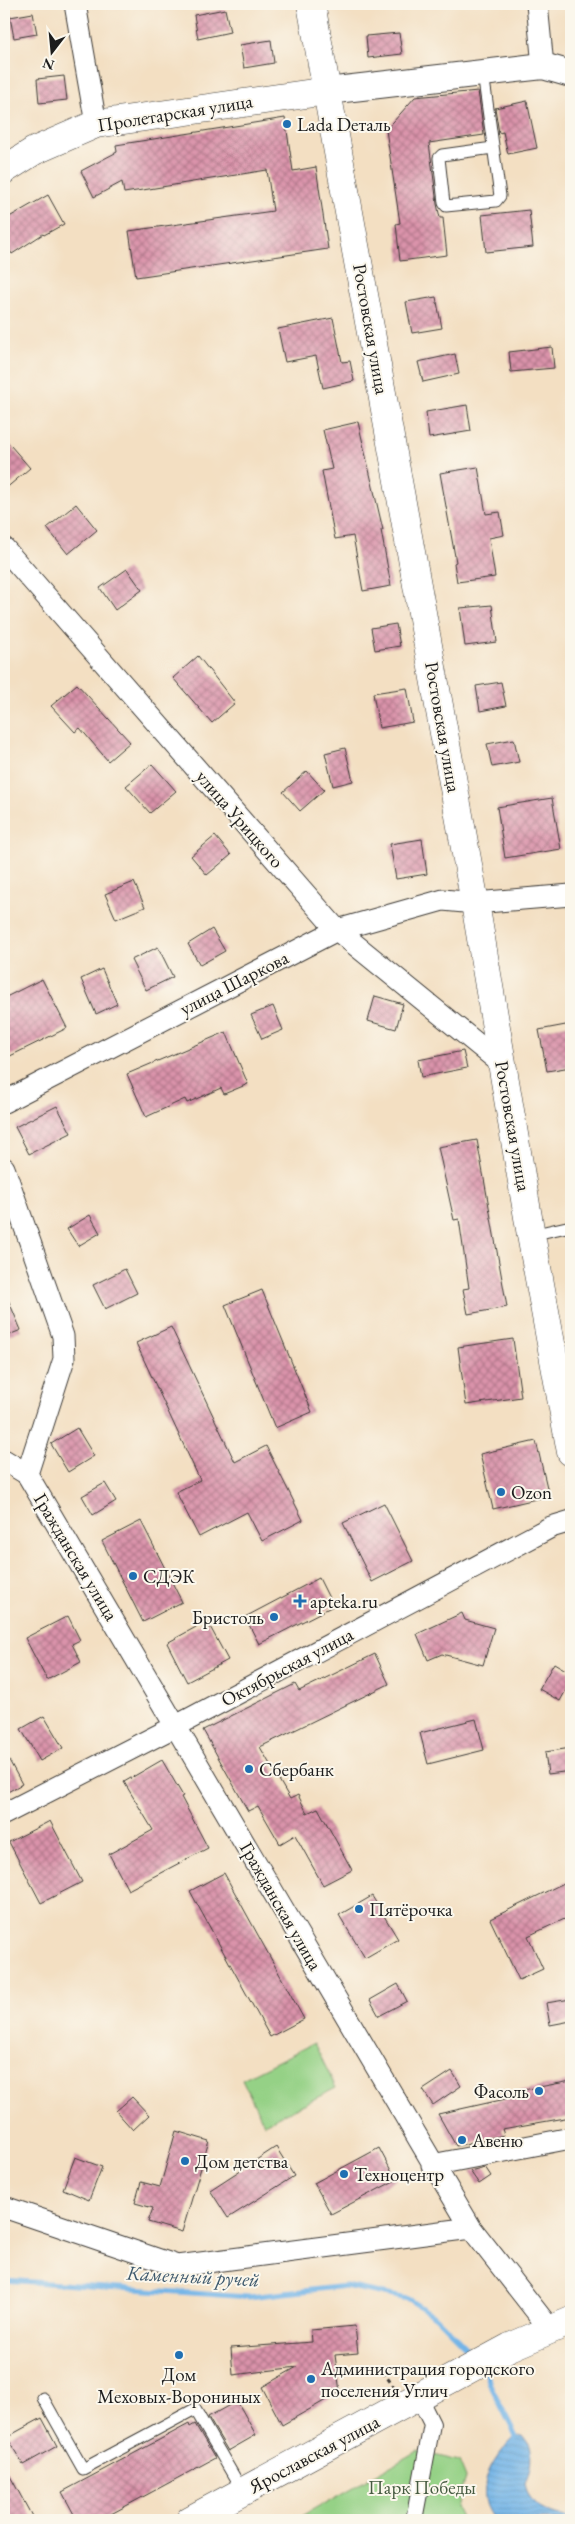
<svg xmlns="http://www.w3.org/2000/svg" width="575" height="2524" font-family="'EB Garamond',serif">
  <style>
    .green { fill: #95d186; stroke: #587651 }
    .water { fill: url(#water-rules); stroke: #476882 }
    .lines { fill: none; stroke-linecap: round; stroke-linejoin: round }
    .stream { stroke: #72b4e7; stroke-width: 5 }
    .building { fill: url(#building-cross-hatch) }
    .service-casing { stroke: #3c3935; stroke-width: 13 }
    .pedestrian-casing { stroke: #3c3935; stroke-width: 18 }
    .minor-casing { stroke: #3c3935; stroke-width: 23 }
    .tertiary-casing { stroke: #3c3935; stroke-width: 28 }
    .secondary-casing { stroke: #3c3935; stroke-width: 29 }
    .primary-casing { stroke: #3c3935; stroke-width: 29 }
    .path { stroke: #3c3935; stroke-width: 3; stroke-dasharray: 4 4; stroke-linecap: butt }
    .service { stroke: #fff; stroke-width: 11 }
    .pedestrian { stroke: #fff; stroke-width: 16 }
    .minor { stroke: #fff; stroke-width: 21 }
    .tertiary { stroke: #fff; stroke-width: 26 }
    .secondary { stroke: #fff; stroke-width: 28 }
    .primary { stroke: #fff; stroke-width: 28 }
    .poi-dot { fill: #1f6fb2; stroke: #fbf7ec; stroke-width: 2 }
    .labels { text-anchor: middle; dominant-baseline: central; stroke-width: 4; stroke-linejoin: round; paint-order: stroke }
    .street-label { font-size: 19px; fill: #1c1c1c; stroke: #fbf7ec }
    .poi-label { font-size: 19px; fill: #1c1c1c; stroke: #fbf7ec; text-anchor: start }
    .park-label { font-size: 19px; fill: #465b41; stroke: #fbf7ec }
    .water-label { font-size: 20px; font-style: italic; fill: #3e596d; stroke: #fbf7ec }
  </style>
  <defs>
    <pattern id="water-rules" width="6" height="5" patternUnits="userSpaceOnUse" patternTransform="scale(1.25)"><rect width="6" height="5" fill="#72b4e7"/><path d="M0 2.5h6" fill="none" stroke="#629ac6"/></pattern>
    <pattern id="building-cross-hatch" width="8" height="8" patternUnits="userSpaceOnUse" patternTransform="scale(1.25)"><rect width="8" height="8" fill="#da93aa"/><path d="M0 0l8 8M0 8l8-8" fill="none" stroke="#b0778a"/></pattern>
  </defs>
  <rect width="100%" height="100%" fill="#fbf7ec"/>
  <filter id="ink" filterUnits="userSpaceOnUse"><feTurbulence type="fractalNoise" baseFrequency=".02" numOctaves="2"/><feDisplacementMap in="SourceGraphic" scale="10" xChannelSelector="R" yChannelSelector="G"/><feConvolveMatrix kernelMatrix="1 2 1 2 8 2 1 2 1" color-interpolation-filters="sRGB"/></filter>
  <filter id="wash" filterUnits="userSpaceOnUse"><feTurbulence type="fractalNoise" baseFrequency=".0096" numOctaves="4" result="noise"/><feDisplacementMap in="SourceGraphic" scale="20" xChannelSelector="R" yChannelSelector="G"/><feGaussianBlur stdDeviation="1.12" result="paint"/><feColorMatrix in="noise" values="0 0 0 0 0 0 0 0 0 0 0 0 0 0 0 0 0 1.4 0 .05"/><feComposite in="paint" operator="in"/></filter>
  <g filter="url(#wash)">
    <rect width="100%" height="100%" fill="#f3dfc2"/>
    <!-- green -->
    <path class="green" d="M314,2043L336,2088L264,2124L242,2079Z
      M417,2451L459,2461L466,2478L456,2508L462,2520H296Z"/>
    <!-- water -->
    <path class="water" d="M516,2436H523C535,2449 531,2469 525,2484C530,2507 549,2516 571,2517V2520H494C472,2489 492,2459 516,2436Z"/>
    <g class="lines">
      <!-- stream -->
      <path class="stream" d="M4,2280L249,2297L346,2286L408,2299L436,2317L475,2356
        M485,2368L490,2384L516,2436L515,2440"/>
    </g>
    <g id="blocks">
      <!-- building -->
      <path class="building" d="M225,9L230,32L198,39L194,15Z
        M33,13L37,34L14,38L10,17Z
        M399,33L402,54L368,58L366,36Z
        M271,40L274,63L244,68L240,45Z
        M64,76L67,100L39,103L37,79Z
        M478,91L484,135L429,143L437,204L440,218H443L447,255L400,261L396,224L400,223L386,130L415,97Z
        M527,101L537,148L508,154L503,132L499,133L495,108Z
        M285,118L293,171L316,167L328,249L136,277L129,231L273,211L267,170L124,193L122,182L94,197L81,171L117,152L116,145Z
        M48,195L64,224L44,235L43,234L12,254L4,242V220Z
        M529,210L533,247L486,252L482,215Z
        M436,297L442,328L412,333L406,302Z
        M333,318L342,362L350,361L354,381L323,388L316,356L285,362L278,329Z
        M552,347L554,368L511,372L509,352Z
        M455,354L459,374L423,382L418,362Z
        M467,405L471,431L429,438L426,412Z
        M358,422L383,530H381L391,586L363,591L353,536L335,539L322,471L332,469L323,430Z
        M4,438L30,468L4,490Z
        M478,467L486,514L500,512L504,535L489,538L495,577L457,582L454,563L456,562L440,473Z
        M76,504L97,530L68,554L47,528Z
        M127,569L142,590L115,610L100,588Z
        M492,605L497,642L465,646L460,608Z
        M396,624L400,646L375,650L371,628Z
        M198,656L235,703L212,723L173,678Z
        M501,682L506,706L480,711L476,686Z
        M77,684L130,742L108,761L80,728L75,732L51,706Z
        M407,688L413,722L379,728L373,693Z
        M514,739L519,762L492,767L487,744Z
        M345,748L353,781L333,786L325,753Z
        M152,764L176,791L150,813L126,786Z
        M307,771L324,790L300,811L283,792Z
        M552,798L561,849L505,858L497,807Z
        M215,836L231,855L207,875L191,856Z
        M422,839L427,874L396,879L390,844Z
        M134,882L145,907L116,919L105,894Z
        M212,929L225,951L200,965L188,944Z
        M158,947L173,977L146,990L131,960Z
        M102,969L117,1004L96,1014L81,979Z
        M42,979L67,1028L4,1059V998Z
        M375,996L403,1004L396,1029L368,1021Z
        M273,1006L283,1030L262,1039L251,1015Z
        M571,1024V1067L547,1071L539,1030Z
        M226,1032L248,1084L224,1094L221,1088L187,1103L185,1099L146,1117L127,1074Z
        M463,1051L467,1068L421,1077L418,1060Z
        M57,1106L71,1133L29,1154L15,1127Z
        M477,1140L507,1307L468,1314L463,1289L469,1288L459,1219L454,1220L438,1147Z
        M90,1215L100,1233L78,1246L67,1229Z
        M125,1269L137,1293L105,1309L93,1285Z
        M4,1290L21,1330L4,1337Z
        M262,1290L312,1412L275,1428L225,1305Z
        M171,1327L235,1462L266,1446L303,1520L262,1541L247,1512L199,1537L176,1492L200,1480L136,1343Z
        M513,1339L521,1397L466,1405L458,1347Z
        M77,1428L94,1456L68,1472L51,1444Z
        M536,1441L549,1496L493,1509L480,1454Z
        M105,1483L116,1501L93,1515L82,1496Z
        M384,1503L413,1561L372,1582L343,1523Z
        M141,1521L182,1602L143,1622L102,1541Z
        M319,1578L333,1606L259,1644L245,1617Z
        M462,1613L465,1620L494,1628L483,1665L442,1654L428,1660L417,1634Z
        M68,1616L80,1640L72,1644L81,1662L47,1680L25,1638Z
        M207,1621L228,1660L187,1682L167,1643Z
        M375,1654L389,1684L260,1747L290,1799L298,1795L307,1813L318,1808L352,1870L323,1885L295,1835L280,1844L258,1806L248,1811L203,1730L295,1684L299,1691Z
        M554,1663L571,1673V1681L560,1701L539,1689Z
        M44,1716L63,1748L40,1761L21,1729Z
        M476,1719L484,1750L428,1764L420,1733Z
        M571,1748V1771L548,1774L545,1752Z
        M4,1751L22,1784L4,1794Z
        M162,1760L183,1796L181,1797L208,1848L128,1890L109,1854L153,1830L124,1782Z
        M50,1821L82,1882L41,1903L9,1842Z
        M224,1873L304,2019L270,2037L190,1891Z
        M566,1882L571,1893V1916L528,1936L543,1969L519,1980L490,1919Z
        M372,1896L398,1939L365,1958L339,1915Z
        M398,1984L407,2001L379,2016L370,2000Z
        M571,1999V2021L550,2025L546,2003Z
        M452,2071L461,2086L433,2105L423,2090Z
        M571,2081V2117L502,2129L504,2135L456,2146L438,2114L519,2096L518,2091Z
        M132,2097L149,2115L133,2130L116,2111Z
        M176,2131L209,2141L182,2232L148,2222L153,2208L135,2203L141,2182L160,2187Z
        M276,2147L294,2176L228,2218L210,2190Z
        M379,2148L396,2180L331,2214L314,2183Z
        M75,2157L102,2167L89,2200L63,2189Z
        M485,2167L491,2176L479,2184L470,2171Z
        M355,2326L358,2353L335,2355L340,2392L282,2425L262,2387L297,2367L233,2375L231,2348L312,2342L311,2330Z
        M237,2401L256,2435L228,2451L208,2417Z
        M42,2418L57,2446L23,2465L7,2437Z
        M189,2424L190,2427L195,2424L215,2458L100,2520H77L62,2492Z
        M4,2465L34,2520H4Z"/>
    </g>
  </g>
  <g filter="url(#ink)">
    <use href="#blocks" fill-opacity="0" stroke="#3c3935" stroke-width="1"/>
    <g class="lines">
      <defs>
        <path id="service" d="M483,73L500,196L496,201L446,206L444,203L439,158L442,155L493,148
          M531,1235L571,1226
          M43,2398L83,2469L195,2409L243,2492"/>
        <path id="pedestrian" d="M414,2520L432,2424L419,2398"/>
        <path id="minor" d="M75,4L96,124
          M537,4L543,66
          M4,548L337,930L502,1064
          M4,1102L337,930L443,900L475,903L571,895
          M4,1168L63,1336L64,1359L27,1474
          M4,1460L27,1474L471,2228L550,2329
          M4,1814L176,1726L551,1527L571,1521
          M432,2165L571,2138
          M4,2207L177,2266L471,2228"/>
        <path id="tertiary" d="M327,91L543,66L571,74"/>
        <path id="secondary" d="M4,170L34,151L96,124L327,91"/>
        <path id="primary" d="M311,4L475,903L531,1235L571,1452
          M190,2520L510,2347L571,2321"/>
      </defs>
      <!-- service casing -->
      <use href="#service" class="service-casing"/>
      <!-- pedestrian casing -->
      <use href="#pedestrian" class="pedestrian-casing"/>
      <!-- minor casing -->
      <use href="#minor" class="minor-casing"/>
      <!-- tertiary casing -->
      <use href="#tertiary" class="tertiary-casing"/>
      <!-- secondary casing -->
      <use href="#secondary" class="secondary-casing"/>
      <!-- primary casing -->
      <use href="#primary" class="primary-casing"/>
      <!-- path -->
      <path class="path" d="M383,2372L394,2387"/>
      <!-- service -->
      <use href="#service" class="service"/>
      <!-- pedestrian -->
      <use href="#pedestrian" class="pedestrian"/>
      <!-- minor -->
      <use href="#minor" class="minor"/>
      <!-- tertiary -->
      <use href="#tertiary" class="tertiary"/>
      <!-- secondary -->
      <use href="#secondary" class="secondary"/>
      <!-- primary -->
      <use href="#primary" class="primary"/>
    </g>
  </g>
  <!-- markers -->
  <g class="poi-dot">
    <circle cx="287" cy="124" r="5"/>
    <circle cx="501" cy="1492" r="5"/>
    <circle cx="133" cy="1576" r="5"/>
    <path d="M297.5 1593.5h5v5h5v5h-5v5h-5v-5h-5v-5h5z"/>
    <circle cx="274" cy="1617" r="5"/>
    <circle cx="249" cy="1769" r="5"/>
    <circle cx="359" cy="1909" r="5"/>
    <circle cx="539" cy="2091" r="5"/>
    <circle cx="462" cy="2140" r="5"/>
    <circle cx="185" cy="2161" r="5"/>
    <circle cx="344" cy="2174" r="5"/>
    <circle cx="179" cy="2355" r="5"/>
    <circle cx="311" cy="2379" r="5"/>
  </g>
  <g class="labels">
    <!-- street labels -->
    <g class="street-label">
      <text transform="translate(175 113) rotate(-9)">Пролетарская улица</text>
      <text transform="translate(371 329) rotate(80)">Ростовская улица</text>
      <text transform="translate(443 727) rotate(80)">Ростовская улица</text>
      <text transform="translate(240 819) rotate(49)">улица Урицкого</text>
      <text transform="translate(234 983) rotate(-27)">улица Шаркова</text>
      <text transform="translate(513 1126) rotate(80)">Ростовская улица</text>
      <text transform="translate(76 1557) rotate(59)">Гражданская улица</text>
      <text transform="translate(287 1667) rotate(-28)">Октябрьская улица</text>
      <text transform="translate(281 1906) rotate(60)">Гражданская улица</text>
      <text transform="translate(314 2454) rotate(-28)">Ярославская улица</text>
    </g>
    <!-- poi labels -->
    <g class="poi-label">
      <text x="297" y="124">Lada Dеталь</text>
      <text x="511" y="1492">Ozon</text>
      <text x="143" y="1576">СДЭК</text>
      <text x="310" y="1601">apteka.ru</text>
      <text x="264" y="1617" text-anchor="end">Бристоль</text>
      <text x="259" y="1769">Сбербанк</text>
      <text x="369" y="1909">Пятёрочка</text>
      <text x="529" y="2091" text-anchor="end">Фасоль</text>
      <text x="472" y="2140">Авеню</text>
      <text x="195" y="2161">Дом детства</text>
      <text x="354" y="2174">Техноцентр</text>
      <text x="321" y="2368">Администрация городского<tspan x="321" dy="22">поселения Углич</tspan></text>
      <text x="179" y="2374" text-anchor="middle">Дом<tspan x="179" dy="22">Меховых-Ворониных</tspan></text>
    </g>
    <!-- park labels -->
    <g class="park-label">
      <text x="422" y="2487">Парк Победы</text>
    </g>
    <!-- water labels -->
    <g class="water-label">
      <text transform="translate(193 2276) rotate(3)">Каменный ручей</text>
    </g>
  </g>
  <!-- margin -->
  <rect width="575" height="2524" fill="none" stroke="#fbf7ec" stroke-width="20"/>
  <!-- north arrow -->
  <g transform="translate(52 52) rotate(196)" stroke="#fbf7ec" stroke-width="4" paint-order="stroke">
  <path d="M0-4L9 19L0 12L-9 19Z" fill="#1c1c1c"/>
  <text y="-8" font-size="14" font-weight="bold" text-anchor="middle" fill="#1c1c1c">N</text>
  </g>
</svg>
